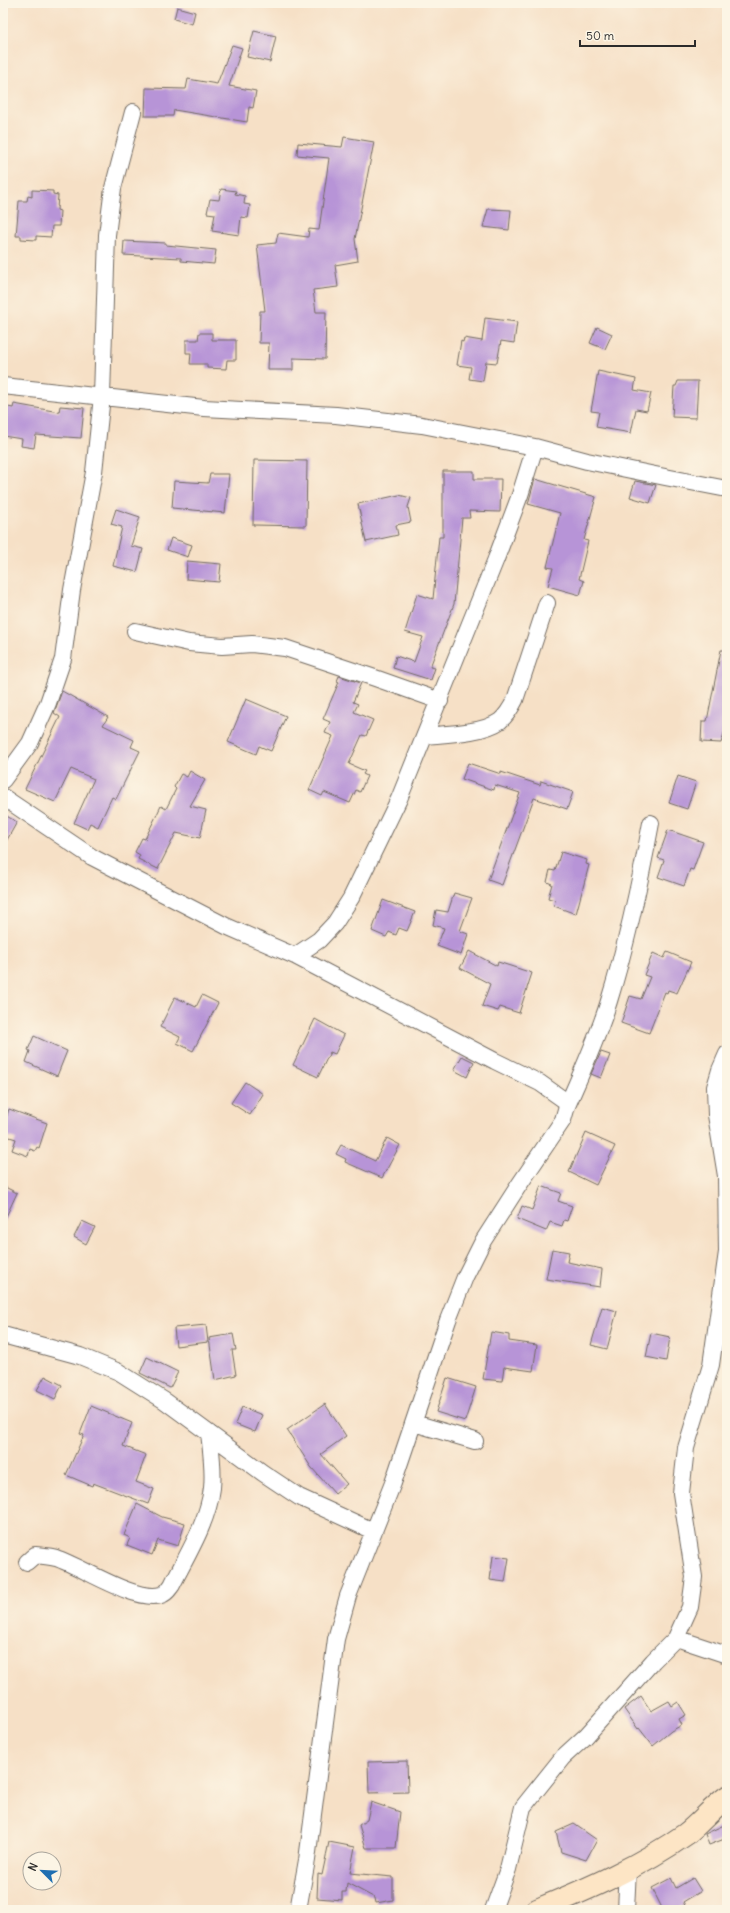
<svg xmlns="http://www.w3.org/2000/svg" width="730" height="1913" font-family="Delius,sans-serif">
  <style>
    .building { fill: #b794d7 }
    .lines { fill: none; stroke-linecap: round; stroke-linejoin: round }
    .street-casing { stroke: #726a61; stroke-width: 18 }
    .secondary-casing { stroke: #726a61; stroke-width: 24 }
    .street { stroke: #fff; stroke-width: 16 }
    .secondary { stroke: #fde5c5; stroke-width: 22 }
  </style>
  <rect width="100%" height="100%" fill="#fcf5e5"/>
  <filter id="ink" filterUnits="userSpaceOnUse"><feTurbulence type="fractalNoise" baseFrequency=".025" numOctaves="2"/><feDisplacementMap in="SourceGraphic" scale="8" xChannelSelector="R" yChannelSelector="G"/><feConvolveMatrix kernelMatrix="1 2 1 2 8 2 1 2 1" color-interpolation-filters="sRGB"/></filter>
  <filter id="wash" filterUnits="userSpaceOnUse"><feTurbulence type="fractalNoise" baseFrequency=".012" numOctaves="4" result="noise"/><feDisplacementMap in="SourceGraphic" scale="16" xChannelSelector="R" yChannelSelector="G"/><feGaussianBlur stdDeviation="0.9" result="paint"/><feColorMatrix in="noise" values="0 0 0 0 0 0 0 0 0 0 0 0 0 0 0 0 0 1.4 0 .05"/><feComposite in="paint" operator="in"/></filter>
  <g filter="url(#wash)">
    <rect width="100%" height="100%" fill="#f6e0c6"/>
    <g id="blocks">
      <!-- building -->
      <path class="building" d="M177,7L195,12L192,24L174,19Z
        M254,31L276,36L270,62L247,57Z
        M232,45L242,48L229,86L256,91L253,108L249,107L247,122L174,110L173,116H145L146,88L186,89L188,79L217,84Z
        M344,137L374,142L355,239L358,261L335,265L338,287L313,290L316,312H326L325,359L293,358V370H268L269,343H259L260,311H265L257,245L276,243L278,233L308,237L309,229L319,230L329,158L297,155L298,143L342,147Z
        M221,189L236,191L235,194L245,196L244,204L250,205L248,218L241,217L239,235L212,231L215,214L207,213L210,199L219,200Z
        M32,190L53,191V194L58,195L57,210L60,211L59,226H52L51,237L36,236V240L21,239V236H16L19,201H27L28,196L32,197Z
        M488,209L511,210L509,230L483,227Z
        M124,241L166,243V245L216,250L214,264L181,261V258L123,255Z
        M485,318L517,322L514,343L501,341L497,363L486,362L483,381L469,379L471,367L457,365L461,341L463,342L464,338L482,341Z
        M597,327L612,334L605,349L590,343Z
        M199,333H212V340H236V360H227L226,369L207,368V364H190L191,353H186V340H198Z
        M598,371L636,379L634,390L651,393L647,411L636,409L631,433L596,427L599,412L591,411Z
        M678,381H698L696,418L672,417L674,386H676Z
        M14,404L59,412L60,406L84,408L81,438L36,435L34,448L21,446L22,439L3,436V406L13,408Z
        M254,460L307,461L306,526L253,525Z
        M443,471H474V479H501L500,512L469,511L470,518H462L454,604L430,667L435,668L431,680L393,668L396,656L414,662L423,637L405,632L417,594L433,599L439,537H443Z
        M210,474H229L225,513L172,508L174,481L208,483Z
        M535,479L596,497L584,540L588,541L579,579L584,581L580,595L548,586L553,568L547,567L560,513L528,504Z
        M635,481L656,485L650,503L630,497Z
        M399,495L411,498L408,507L411,522L396,525L398,535L366,542L358,504Z
        M116,509L140,517L131,546L143,549L137,572L113,566L122,527L111,524Z
        M171,538L192,545L188,557L167,550Z
        M187,561L221,564L219,582L186,579Z
        M721,650H727V724L721,743L701,742L702,721H707Z
        M339,676L361,683L353,702L358,704L354,712L373,720L366,736L362,735L349,764L365,771L363,774L367,776L360,792L356,790L350,803L324,792L322,796L309,790L333,736L325,733L330,722L323,719L339,682L337,681Z
        M62,691L108,717L103,725L134,740L131,747L140,751L116,799L112,797L98,827L90,823L87,829L74,823L94,779L71,769L55,802L25,789L60,717L54,713Z
        M246,699L286,716L271,751L259,746L256,754L228,742Z
        M468,763L501,774V772L540,785L541,781L573,792L567,809L534,798L502,885L488,880L520,793L495,785L494,790L462,779Z
        M190,771L205,780L190,806L206,810L200,838L176,833L158,869L138,859L140,855L135,852L142,838L145,839L161,806L166,809L176,789L174,787L181,774L187,777Z
        M678,776L696,782L687,809L669,803Z
        M3,814L17,822L3,847Z
        M668,830L703,842L693,870L690,869L684,886L658,877L664,860L658,858Z
        M561,852L587,860L586,864L589,865L576,914L554,906L555,900L548,898L552,884L547,882L550,870L555,871Z
        M454,893L472,898L460,931L468,934L461,955L437,946L444,928L433,925L436,910L448,912Z
        M383,900L415,912L407,931L399,928L396,935L389,932L386,937L372,931Z
        M469,951L497,966L498,962L532,973L519,1013L500,1007L498,1011L482,1006L490,984L460,968Z
        M667,952L691,962L677,993L668,990L667,993L665,992L649,1033L621,1023L630,996L641,999L650,977L644,975L653,953L664,958Z
        M202,995L218,1003L193,1051L177,1043L180,1037L160,1027L175,997L196,1007Z
        M315,1019L344,1035L335,1054L330,1052L318,1077L293,1065Z
        M34,1036L67,1051L57,1076L26,1062L30,1051L28,1050Z
        M601,1052L610,1055L601,1078L591,1074Z
        M462,1056L474,1062L467,1077L454,1070Z
        M245,1082L263,1094L250,1115L231,1103Z
        M9,1109L47,1123L39,1148L37,1147L35,1151L30,1149L28,1156L12,1150L16,1139L3,1135V1128Z
        M586,1133L615,1146L596,1185L569,1172Z
        M387,1138L400,1145L382,1178L345,1162L346,1159L336,1154L341,1145L375,1161Z
        M3,1186L17,1193L3,1223Z
        M541,1186L561,1193L558,1201L572,1206L567,1221L564,1220L562,1226L550,1222L546,1231L517,1219L522,1206L532,1210Z
        M82,1221L95,1227L86,1244L74,1237Z
        M552,1249L569,1252L567,1262L602,1269L600,1287L546,1279Z
        M602,1307L617,1311L607,1349L591,1345Z
        M206,1325L208,1342L176,1346L174,1328Z
        M491,1332L509,1335V1341L537,1345L533,1371L504,1367L502,1381L483,1379Z
        M651,1333L670,1337L666,1361L646,1357Z
        M233,1334L236,1350H232L236,1375L215,1380L209,1338Z
        M147,1357L178,1372L170,1388L140,1373Z
        M45,1376L62,1385L55,1399L37,1390Z
        M447,1378L476,1387L465,1421L436,1412Z
        M325,1404L346,1436L321,1454L347,1484L335,1494L311,1467L287,1430Z
        M91,1406L132,1423L123,1446L146,1455L136,1482L154,1489L148,1504L93,1483L92,1486L66,1475L84,1435L80,1434Z
        M242,1407L262,1415L255,1432L235,1424Z
        M137,1504L162,1517L185,1523L178,1546L158,1540L152,1555L127,1545L130,1538L124,1535Z
        M493,1556L509,1558L505,1582L490,1580Z
        M641,1696L651,1711L669,1701L672,1706L678,1702L686,1715L679,1719L682,1725L671,1731L653,1746L639,1728L638,1729L624,1709Z
        M407,1761L408,1792L369,1793L368,1762Z
        M371,1802L400,1812L396,1848H366L359,1825L367,1820Z
        M574,1824L597,1840L586,1860L561,1852L556,1832Z
        M724,1825L727,1838L709,1845L705,1834Z
        M329,1842L355,1847L350,1873L393,1877V1900L376,1903L375,1898L347,1883L346,1892H342V1900L317,1898L318,1874L322,1875Z
        M671,1878L676,1888L693,1878L701,1891L683,1902L685,1905L675,1910H663L652,1888Z"/>
    </g>
  </g>
  <g filter="url(#ink)">
    <use href="#blocks" fill-opacity="0" stroke="#726a61" stroke-width="1"/>
    <g class="lines">
      <defs>
        <path id="street" d="M3,386L204,408L336,415L422,425L535,447L587,461L665,477L727,489
          M135,631L189,643L222,646L252,644L285,648L375,678L440,701
          M426,736C446,734 483,733 500,721C507,715 511,708 515,700L547,603
          M3,780L30,743L48,703L63,659L72,590L94,472L102,396L107,235L113,188L133,112
          M3,797L92,857L226,926L295,956L495,1061L540,1083L564,1100L567,1106L563,1120L519,1185L483,1241L465,1277L448,1320L393,1483L348,1596L336,1639L307,1860L298,1910
          M295,956L319,940L335,923L351,898L399,799L496,559L520,495L535,447
          M567,1106C582,1072 598,1037 609,1001C627,943 640,883 651,823
          M3,1335L80,1356L119,1372L165,1401L263,1473L299,1497L373,1531
          M414,1423L475,1441
          M27,1562L35,1555C42,1556 49,1556 56,1558C83,1567 134,1602 161,1595C166,1594 169,1589 172,1585C187,1555 208,1522 212,1488C214,1469 211,1451 209,1433
          M676,1638L727,1655
          M493,1910L508,1869L523,1807L563,1757L586,1736L653,1661L676,1638L690,1607L694,1577L681,1493L686,1448L711,1365L727,1252L726,1176L716,1115L715,1087L720,1070L727,1054
          M626,1910L628,1868"/>
        <path id="secondary" d="M537,1910C588,1889 641,1866 686,1834C700,1823 712,1808 727,1797"/>
      </defs>
      <!-- street casing -->
      <use href="#street" class="street-casing"/>
      <!-- secondary casing -->
      <use href="#secondary" class="secondary-casing"/>
      <!-- street -->
      <use href="#street" class="street"/>
      <!-- secondary -->
      <use href="#secondary" class="secondary"/>
    </g>
  </g>
  <!-- margin -->
  <rect width="730" height="1913" fill="none" stroke="#fcf5e5" stroke-width="16"/>
  <!-- north arrow -->
  <g transform="translate(42 1871) rotate(294)"><circle r="19" fill="#fcf5e5" stroke="#a8a49b"/>
  <path d="M0-3L7 15L0 10L-7 15Z" fill="#1f6fb2"/>
  <text y="-6" font-size="11" font-weight="bold" text-anchor="middle" fill="#2b2b2b">N</text>
  </g>
  <!-- scale -->
  <path d="M580 40v6h115v-6" fill="none" stroke="#2b2b2b" stroke-width="2"/>
  <text x="586" y="40" font-size="12" fill="#2b2b2b" stroke="#fcf5e5" stroke-width="3" paint-order="stroke">50 m</text>
</svg>
